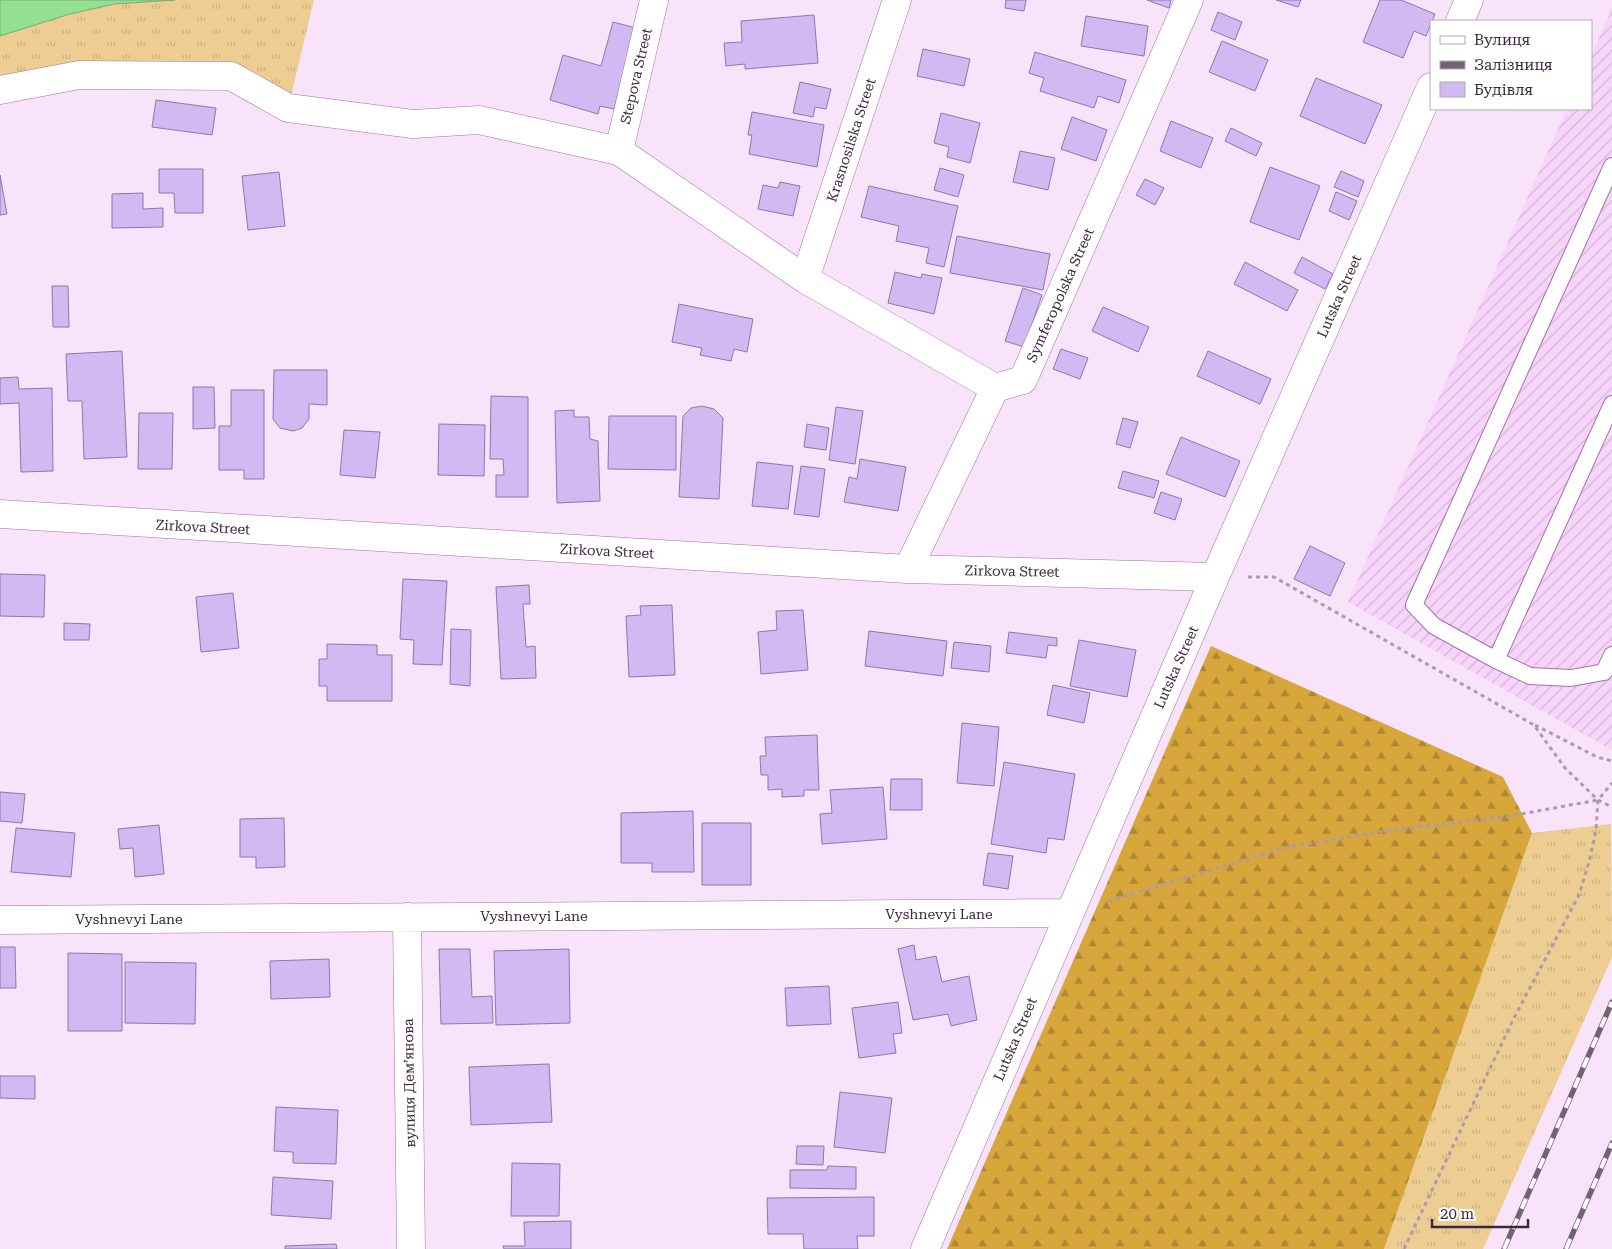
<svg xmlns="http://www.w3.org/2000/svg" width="1612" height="1249" font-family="'Roboto Serif',serif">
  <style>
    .industrial { fill: url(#industrial-furrows) }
    .grass { fill: url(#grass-tufts) }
    .forest { fill: url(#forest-firs) }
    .water { fill: #94e091; stroke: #7aa978 }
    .building { fill: #d1baf1; stroke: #8f75b3 }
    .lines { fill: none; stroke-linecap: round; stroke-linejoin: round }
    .service-casing { stroke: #a272a7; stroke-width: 18 }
    .minor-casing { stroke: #a272a7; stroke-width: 29 }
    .path { stroke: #ae99b0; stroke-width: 3; stroke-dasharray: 4 4; stroke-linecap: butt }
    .service { stroke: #fff; stroke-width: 16 }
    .minor { stroke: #fff; stroke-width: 28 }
    .rail-casing { stroke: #756177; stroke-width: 5.5 }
    .rail { stroke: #fff; stroke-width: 4; stroke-dasharray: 11; stroke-linecap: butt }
    .labels { text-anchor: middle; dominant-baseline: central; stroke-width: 5; stroke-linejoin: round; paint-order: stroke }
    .street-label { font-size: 14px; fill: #3c283e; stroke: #fff }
  </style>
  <defs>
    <pattern id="industrial-furrows" width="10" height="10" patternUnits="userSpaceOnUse" patternTransform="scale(1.25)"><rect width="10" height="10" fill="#f7d4fa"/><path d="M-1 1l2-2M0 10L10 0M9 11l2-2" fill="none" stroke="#d5b6d7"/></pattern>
    <pattern id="grass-tufts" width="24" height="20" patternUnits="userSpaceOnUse" patternTransform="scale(1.25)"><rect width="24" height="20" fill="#edcd91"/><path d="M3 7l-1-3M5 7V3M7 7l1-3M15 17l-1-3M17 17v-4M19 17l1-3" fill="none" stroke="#ccb07e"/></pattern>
    <pattern id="forest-firs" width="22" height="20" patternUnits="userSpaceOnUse" patternTransform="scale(1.25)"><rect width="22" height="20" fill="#d7a73c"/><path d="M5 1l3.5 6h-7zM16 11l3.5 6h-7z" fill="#b08834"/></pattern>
  </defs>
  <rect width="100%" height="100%" fill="#f8e3fa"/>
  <!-- industrial -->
  <path class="industrial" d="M1612,8V750L1348,602L1567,109H1591V56Z"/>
  <!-- grass -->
  <path class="grass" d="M0,0H314L288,108L231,76L0,90Z
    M1611,824L1612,957L1483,1249H1384L1532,833Z"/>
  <!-- forest -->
  <path class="forest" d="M1211,646L1503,777L1532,833L1384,1249H947Z"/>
  <!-- water -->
  <path class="water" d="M0,0H175L114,4L70,14L0,36Z"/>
  <!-- building -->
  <path class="building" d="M1006,0H1026L1024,11L1005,8Z
    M1147,0H1171L1169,8Z
    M1276,0H1301L1298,7Z
    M1380,0H1401L1435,14L1426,36L1414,31L1403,58L1363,42Z
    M1218,12L1242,22L1235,40L1211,30Z
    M814,15L818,63L745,69V64L726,66L724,43L742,42L741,21Z
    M1086,16L1148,26L1144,56L1081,46Z
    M613,22L636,28L614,109L600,106L598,114L550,100L563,55L601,66Z
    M1222,41L1268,60L1255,91L1209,72Z
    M923,49L970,59L964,86L917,76Z
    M1035,52L1126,80L1119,103L1098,96L1094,108L1040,91L1044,78L1029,73Z
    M1316,78L1382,105L1365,144L1300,116Z
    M800,82L831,89L826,109L815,107L813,117L793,113Z
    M156,100L216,108L212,135L152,127Z
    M752,112L824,125L817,167L749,154L752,135H748Z
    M941,113L980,123L970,163L947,157L949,147L934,143Z
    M1072,117L1107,130L1096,161L1061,149Z
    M1171,121L1213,138L1201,168L1160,151Z
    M1231,128L1262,143L1256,156L1225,141Z
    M1020,151L1055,158L1048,190L1013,182Z
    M1270,167L1320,186L1299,240L1250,222Z
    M940,168L964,175L958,197L934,190Z
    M159,169H203V213H175L174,193H159Z
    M1341,171L1364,181L1358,197L1334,187Z
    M279,172L285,226L248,230L242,176Z
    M0,175L7,214L0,215Z
    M1145,179L1164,188L1155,205L1136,195Z
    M780,182L800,186L793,216L758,209L763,185L778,188Z
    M869,186L958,206L944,267L926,263L929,248L896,241L899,226L861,217Z
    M1336,192L1357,201L1349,220L1329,211Z
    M143,193V209L163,208V227L112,228V194Z
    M957,236L1050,254L1043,290L950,273Z
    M1302,257L1333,274L1325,289L1294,273Z
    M1245,262L1298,290L1287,311L1234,284Z
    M895,272L921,278L922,274L942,278L934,314L888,303Z
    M52,286H68L69,327H53Z
    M1023,288L1042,295L1024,347L1005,341Z
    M679,304L753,319L747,352L734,349L731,361L700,355L702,348L672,342Z
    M1103,307L1149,327L1138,352L1092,331Z
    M1061,349L1088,358L1080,379L1053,369Z
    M122,351L127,457L84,459L82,401H68L66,354Z
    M1208,351L1271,379L1260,404L1197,376Z
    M274,370H327V405L309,404V419L302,428L293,431L280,428L273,419Z
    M18,377L19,389L52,388L53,471L21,472L19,403L0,404V378Z
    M193,387H214L215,428L193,429Z
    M231,390H264V479H244V470H219V426H231Z
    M491,396L528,397V497H496V475H504L503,459H490Z
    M702,406L714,409L723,418L719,499L679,497L683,416L691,408Z
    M836,407L863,411L855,464L829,460Z
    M574,410V417H589L590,439L598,441L600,501L557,503L555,411Z
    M139,413H173L172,469H138Z
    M609,416H676V470L608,469Z
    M1123,418L1138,422L1130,448L1116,444Z
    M439,424L485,425L484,476L438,475Z
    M807,424L829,428L826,450L804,447Z
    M344,430L380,432L375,478L340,475Z
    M1181,437L1240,461L1225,497L1166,474Z
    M860,459L906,467L898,511L844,502L849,477L857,479Z
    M757,462L793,466L788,509L752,506Z
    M801,466L825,469L819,517L794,514Z
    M1123,471L1159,481L1154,498L1118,488Z
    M1161,492L1182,499L1175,520L1154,513Z
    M1310,546L1345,563L1330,596L1294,579Z
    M0,574L45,575L44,617L0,616Z
    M403,579L447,581L442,665L413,664L414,640L400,639Z
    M529,585L530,604H523L526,647L535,646L536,678L501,679L496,587Z
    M233,593L239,648L201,652L196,597Z
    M672,605L675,675L629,677L626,616L641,615L640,606Z
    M803,610L808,670L761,674L758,632L777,630L776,611Z
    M64,623L90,624L89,640H64Z
    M451,629L471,630L470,686L450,684Z
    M869,631L947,641L943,676L865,666Z
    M1009,632L1057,638V646L1048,645L1046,658L1006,653Z
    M1079,640L1136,650L1127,697L1070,686Z
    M954,642L991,646L989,672L951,668Z
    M327,644L377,645V655H392V701H327V686H319V659H327Z
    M1053,685L1090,693L1084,723L1047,715Z
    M962,723L999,727L994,786L957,783Z
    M817,735L819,790H804V796L782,797V789L768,790V775H761L760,756H766L765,737Z
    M1004,762L1075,774L1064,840L1048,838L1046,853L991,844Z
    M891,779H922V810H890Z
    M883,787L887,839L822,844L820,814L832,813L830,790Z
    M0,792L25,794L22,823L0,821Z
    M693,811L694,872H652V863H621V813Z
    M284,818L285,867L256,868V857H240V819Z
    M702,823H751V885H702Z
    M159,825L164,874L135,877L133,848L120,849L118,829Z
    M16,828L75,833L71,877L11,872Z
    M988,853L1013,856L1008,889L983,885Z
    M914,945L916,960L936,956L942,982L969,976L977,1020L951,1026L948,1014L913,1020L898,949Z
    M0,947H15L16,988H0Z
    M439,949H470L472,997L492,996L493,1023L441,1024Z
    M569,949L570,1023L496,1025L494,951Z
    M68,953L122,954V1031H68Z
    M329,959L330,997L271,999L270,961Z
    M125,962L196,963L195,1024L125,1023Z
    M829,986L831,1024L787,1026L785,988Z
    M898,1002L902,1033L893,1034L896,1053L859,1058L852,1008Z
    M549,1064L552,1122L471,1125L469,1067Z
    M0,1076H35V1099L0,1098Z
    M840,1092L892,1098L885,1153L834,1147Z
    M276,1107L338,1110L336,1164L293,1163V1152L274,1151Z
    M797,1146H824L823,1165L796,1164Z
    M512,1163L560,1164L559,1216H511Z
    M828,1166L856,1167V1189L790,1188V1170H827Z
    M273,1177L333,1181L331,1219L271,1215Z
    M874,1197V1236H857L858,1249H804L803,1234H768L767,1198Z
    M571,1221V1249H504L503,1246H525L524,1222Z
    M336,1244L337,1249H285V1246Z"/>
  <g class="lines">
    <defs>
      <path id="service" d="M1612,166L1414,605L1434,626L1496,660L1530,676L1571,678L1604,672L1612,655
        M1496,660L1612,404"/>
      <path id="minor" d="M1460,21L1469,0
        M0,90L79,75L231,76L288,108L413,124L479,120L619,151L805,279L995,388
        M619,151L654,0
        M805,279L897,0
        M0,514L908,569L1215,577
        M908,569L995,388L1023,380L1189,0
        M407,917L411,1249
        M0,920L1069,913
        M925,1249L1215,577L1431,87"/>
    </defs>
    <!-- service casing -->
    <use href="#service" class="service-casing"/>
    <!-- minor casing -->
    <use href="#minor" class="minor-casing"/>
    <!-- path -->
    <path class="path" d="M1248,577H1274L1534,725L1565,768L1598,800L1612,807
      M1535,725L1597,757L1612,761
      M1108,901L1284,848L1378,832L1510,816L1598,800
      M1404,1249L1513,1020L1579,895L1589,862L1596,830L1598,800L1612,783"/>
    <!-- service -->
    <use href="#service" class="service"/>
    <!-- minor -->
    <use href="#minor" class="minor"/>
    <defs>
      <path id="rail" d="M1504,1249L1612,1002
        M1566,1249L1612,1143"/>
    </defs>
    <!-- rail casing -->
    <use href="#rail" class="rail-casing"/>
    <!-- rail -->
    <use href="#rail" class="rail"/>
  </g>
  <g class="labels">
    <!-- street labels -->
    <g class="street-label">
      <text transform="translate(636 76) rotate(-77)">Stepova Street</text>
      <text transform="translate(851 140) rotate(-72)">Krasnosilska Street</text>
      <text transform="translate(1060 295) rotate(-66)">Symferopolska Street</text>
      <text transform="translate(1339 296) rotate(-66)">Lutska Street</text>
      <text transform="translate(203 527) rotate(3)">Zirkova Street</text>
      <text transform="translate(607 551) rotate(3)">Zirkova Street</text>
      <text transform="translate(1012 571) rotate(1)">Zirkova Street</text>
      <text transform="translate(1176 667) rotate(-66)">Lutska Street</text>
      <text x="939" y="914">Vyshnevyi Lane</text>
      <text x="534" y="916">Vyshnevyi Lane</text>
      <text x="129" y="919">Vyshnevyi Lane</text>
      <text transform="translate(1015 1039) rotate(-67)">Lutska Street</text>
      <text transform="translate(409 1083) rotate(-91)">вулиця Демʼянова</text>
    </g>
  </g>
  <!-- legend -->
  <rect x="1430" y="20" width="162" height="90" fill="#ffffff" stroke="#b1a9b2"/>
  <rect x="1440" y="36" width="25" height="8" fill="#ffffff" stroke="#b1a9b2"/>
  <text x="1474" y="45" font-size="15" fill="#3c283e">Вулиця</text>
  <rect x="1440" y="61" width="25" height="8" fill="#756177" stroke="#b1a9b2"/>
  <text x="1474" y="70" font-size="15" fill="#3c283e">Залізниця</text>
  <rect x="1440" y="82" width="25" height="15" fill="#d1baf1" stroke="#b1a9b2"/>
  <text x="1474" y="95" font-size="15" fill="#3c283e">Будівля</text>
  <!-- scale -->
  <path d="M1432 1219v8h96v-8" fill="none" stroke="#3c283e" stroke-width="2.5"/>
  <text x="1440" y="1219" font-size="15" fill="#3c283e" stroke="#ffffff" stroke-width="4" paint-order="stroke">20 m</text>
</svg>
